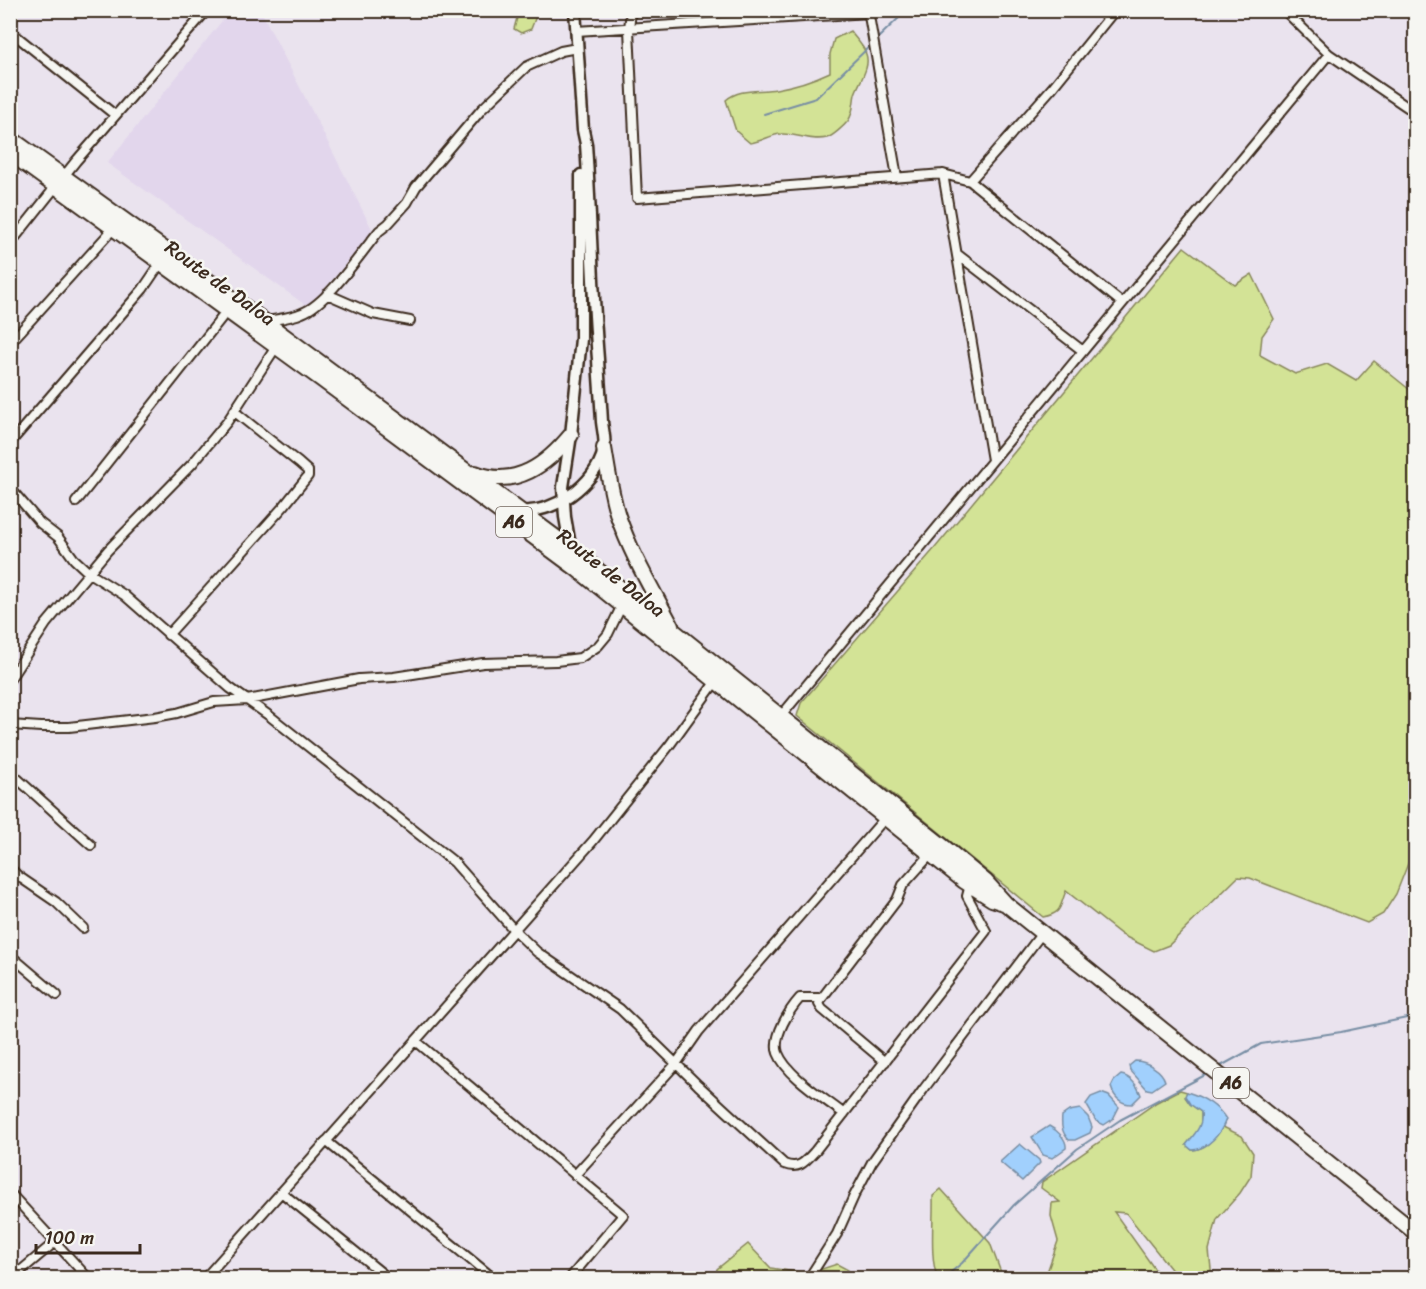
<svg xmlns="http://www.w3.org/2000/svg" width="1426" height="1289" font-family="Sriracha,sans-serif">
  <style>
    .built { fill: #e2d6ec }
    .green { fill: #d3e396; stroke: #87865a; stroke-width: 1.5 }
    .water { fill: #a1d0fd; stroke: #788ea4; stroke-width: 1.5 }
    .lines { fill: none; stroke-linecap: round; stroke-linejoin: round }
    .stream { stroke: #788ea4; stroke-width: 2 }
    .street-casing { stroke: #3b2a1e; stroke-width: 12 }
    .secondary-casing { stroke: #3b2a1e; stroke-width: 15 }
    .highway-casing { stroke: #3b2a1e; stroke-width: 18 }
    .street { stroke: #f6f6f2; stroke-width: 8 }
    .secondary { stroke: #f6f6f2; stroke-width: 10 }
    .highway { stroke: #f6f6f2; stroke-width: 14 }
    .labels { text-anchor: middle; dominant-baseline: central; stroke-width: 5; stroke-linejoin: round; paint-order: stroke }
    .shield { fill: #f6f6f2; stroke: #73675e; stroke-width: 1.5 }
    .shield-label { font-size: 18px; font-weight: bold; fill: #3b2a1e }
    .street-label { font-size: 20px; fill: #3b2a1e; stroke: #f6f6f2 }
  </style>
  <rect width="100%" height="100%" fill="#eae3ee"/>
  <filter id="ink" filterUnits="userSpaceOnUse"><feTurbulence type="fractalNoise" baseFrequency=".0167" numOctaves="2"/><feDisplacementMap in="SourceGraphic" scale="12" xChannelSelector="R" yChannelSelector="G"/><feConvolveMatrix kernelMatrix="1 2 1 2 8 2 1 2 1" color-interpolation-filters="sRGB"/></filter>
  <g filter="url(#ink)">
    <!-- built -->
    <path class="built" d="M230,11H261L373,231L311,305L304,304L107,163Z"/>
    <!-- green -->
    <path class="green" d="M516,11H538L531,29L521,33L514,29L518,14Z
      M850,31C855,38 864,46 866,54C871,67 859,82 855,94C853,103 854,113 848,121C844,126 833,136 827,138C811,142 796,133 781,134C773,134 760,142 750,143L736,131L726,100C740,88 758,92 776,89C794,86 813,80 830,72V54L834,39Z
      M1184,247L1235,285L1252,274L1274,319L1262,336L1260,355L1295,374L1327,364L1356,381L1374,361L1415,394L1416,859L1409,861L1396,894L1383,914L1367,923L1250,878L1238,877L1169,945L1154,951L1122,935L1066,891C1059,907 1063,913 1043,917L797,716L801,703L935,548Z
      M1180,1090L1187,1092L1185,1097L1190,1104L1201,1112V1127L1186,1145L1192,1150C1207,1149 1214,1138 1223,1127L1242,1136L1253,1153L1251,1176L1240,1193L1217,1219L1209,1250L1212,1278H1178L1126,1213L1114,1212L1161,1278H1042L1046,1275L1058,1241L1051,1216L1052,1203L1060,1202L1041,1188L1042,1182L1157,1102Z
      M941,1189L990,1243L1003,1278H938C929,1262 934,1217 933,1196Z
      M748,1244L771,1268L807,1274L837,1264L848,1270L849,1278H715L717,1269Z"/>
    <!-- water -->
    <path class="water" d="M1135,1061C1146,1061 1162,1070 1165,1081L1152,1090L1147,1089L1130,1070L1129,1066Z
      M1121,1075C1130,1076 1138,1086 1141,1095L1132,1104C1121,1104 1114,1097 1111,1087L1114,1081Z
      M1187,1092C1203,1097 1217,1105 1226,1119C1221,1134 1208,1149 1192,1150L1186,1145C1195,1133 1203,1127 1201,1112L1190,1104L1185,1096Z
      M1101,1093L1109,1096L1119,1107L1113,1119L1104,1125L1096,1121L1086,1104L1091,1097Z
      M1080,1109L1088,1117L1092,1127L1090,1133L1075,1140H1069C1062,1133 1061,1126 1062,1116L1069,1111Z
      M1049,1126C1057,1130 1067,1139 1066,1148L1052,1158L1043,1155L1032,1137Z
      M1020,1144L1039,1160L1040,1163L1022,1181L1000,1162Z"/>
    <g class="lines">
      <!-- stream -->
      <path class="stream" d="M876,40L907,10
        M764,114L816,98L872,44
        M1219,1067L1261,1044L1341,1032L1416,1016
        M944,1278L962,1263L1014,1205L1077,1149L1120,1120L1209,1073"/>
      <defs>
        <path id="street" d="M631,10L629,29L637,198L943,174L970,181L1122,303
          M868,10L897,177
          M1284,10L1329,54L1416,113
          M10,31L115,115
          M576,31L869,13
          M943,174L992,460
          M970,181L1052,88L1115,10
          M10,244L76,161L207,10
          M957,254L1083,351
          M327,294L373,314L410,321
          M266,321C277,319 291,318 302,313C327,304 361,253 379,231L388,224L407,203L416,187L482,109L526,67L561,51L577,48
          M10,343L113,229
          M10,443L143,289L160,264
          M10,488L40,523L58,537L74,559L89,573L124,595L230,688L271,717L454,862L514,930L537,952L620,1009L698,1085L784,1164C799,1170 805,1162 815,1151L986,931L967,896L970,885
          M76,502L227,311
          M168,635L284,506L308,476V471L299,463L235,412
          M10,679L46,624L108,550L192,464L227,422L276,347
          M781,716L1329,54
          M10,725L41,727H69L155,717L177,713L214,702L247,700L359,679L394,677L483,663L556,661L580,658L598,646L608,634L622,605
          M10,772L91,845
          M10,868L18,876L56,902L83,928
          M10,955L57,995
          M822,998H800C790,1009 772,1037 778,1053C787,1076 824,1098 844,1114
          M416,1041L623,1215L570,1278
          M885,1062L822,1009L819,1004L822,998L897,900L903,885L931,854
          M326,1141L493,1278
          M575,1175L676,1064L699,1031L886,817
          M281,1192L388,1278
          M10,1193L88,1278
          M12,1278L55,1242
          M205,1278L593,841L669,746L716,681
          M809,1278L837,1234L854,1196L872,1162L923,1090L1042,933"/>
        <path id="secondary" d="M517,511C553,515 595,485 604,450C606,442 603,431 602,422C601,401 599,380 598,359C592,287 591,216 586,144L583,130L575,10
          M571,551L565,517L563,487L571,435L581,339V175"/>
        <path id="highway" d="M10,138L264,321L570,548L945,848L986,882L1006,904L1416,1233
          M10,153L321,379L577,569L964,881L992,899L1004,903
          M604,448C608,471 611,494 618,516C631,554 652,589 671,625
          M475,473C516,489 547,464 571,435"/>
      </defs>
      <!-- street casing -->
      <use href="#street" class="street-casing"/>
      <!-- secondary casing -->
      <use href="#secondary" class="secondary-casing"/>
      <!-- highway casing -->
      <use href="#highway" class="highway-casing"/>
      <!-- street -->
      <use href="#street" class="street"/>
      <!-- secondary -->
      <use href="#secondary" class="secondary"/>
      <!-- highway -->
      <use href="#highway" class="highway"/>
    </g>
  </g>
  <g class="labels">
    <!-- shield labels -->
    <g class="shield">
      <rect x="496" y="507" width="36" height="30" rx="4.5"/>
      <rect x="1213" y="1068" width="36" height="30" rx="4.5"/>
    </g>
    <g class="shield-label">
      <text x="514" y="522">A6</text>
      <text x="1231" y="1083">A6</text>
    </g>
    <!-- street labels -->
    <g class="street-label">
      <text transform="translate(220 283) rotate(36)">Route de Daloa</text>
      <text transform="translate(611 573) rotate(38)">Route de Daloa</text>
    </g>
  </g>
  <!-- margin -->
  <rect width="1426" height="1289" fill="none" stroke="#f6f6f2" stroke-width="36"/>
  <rect x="18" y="18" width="1390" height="1253" fill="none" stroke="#3b2a1e" stroke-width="2" filter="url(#ink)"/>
  <!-- scale -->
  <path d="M36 1244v9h104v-9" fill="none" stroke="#3b2a1e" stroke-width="3"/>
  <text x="45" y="1244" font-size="18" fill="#3b2a1e" stroke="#f6f6f2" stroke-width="4.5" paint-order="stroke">100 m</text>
</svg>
